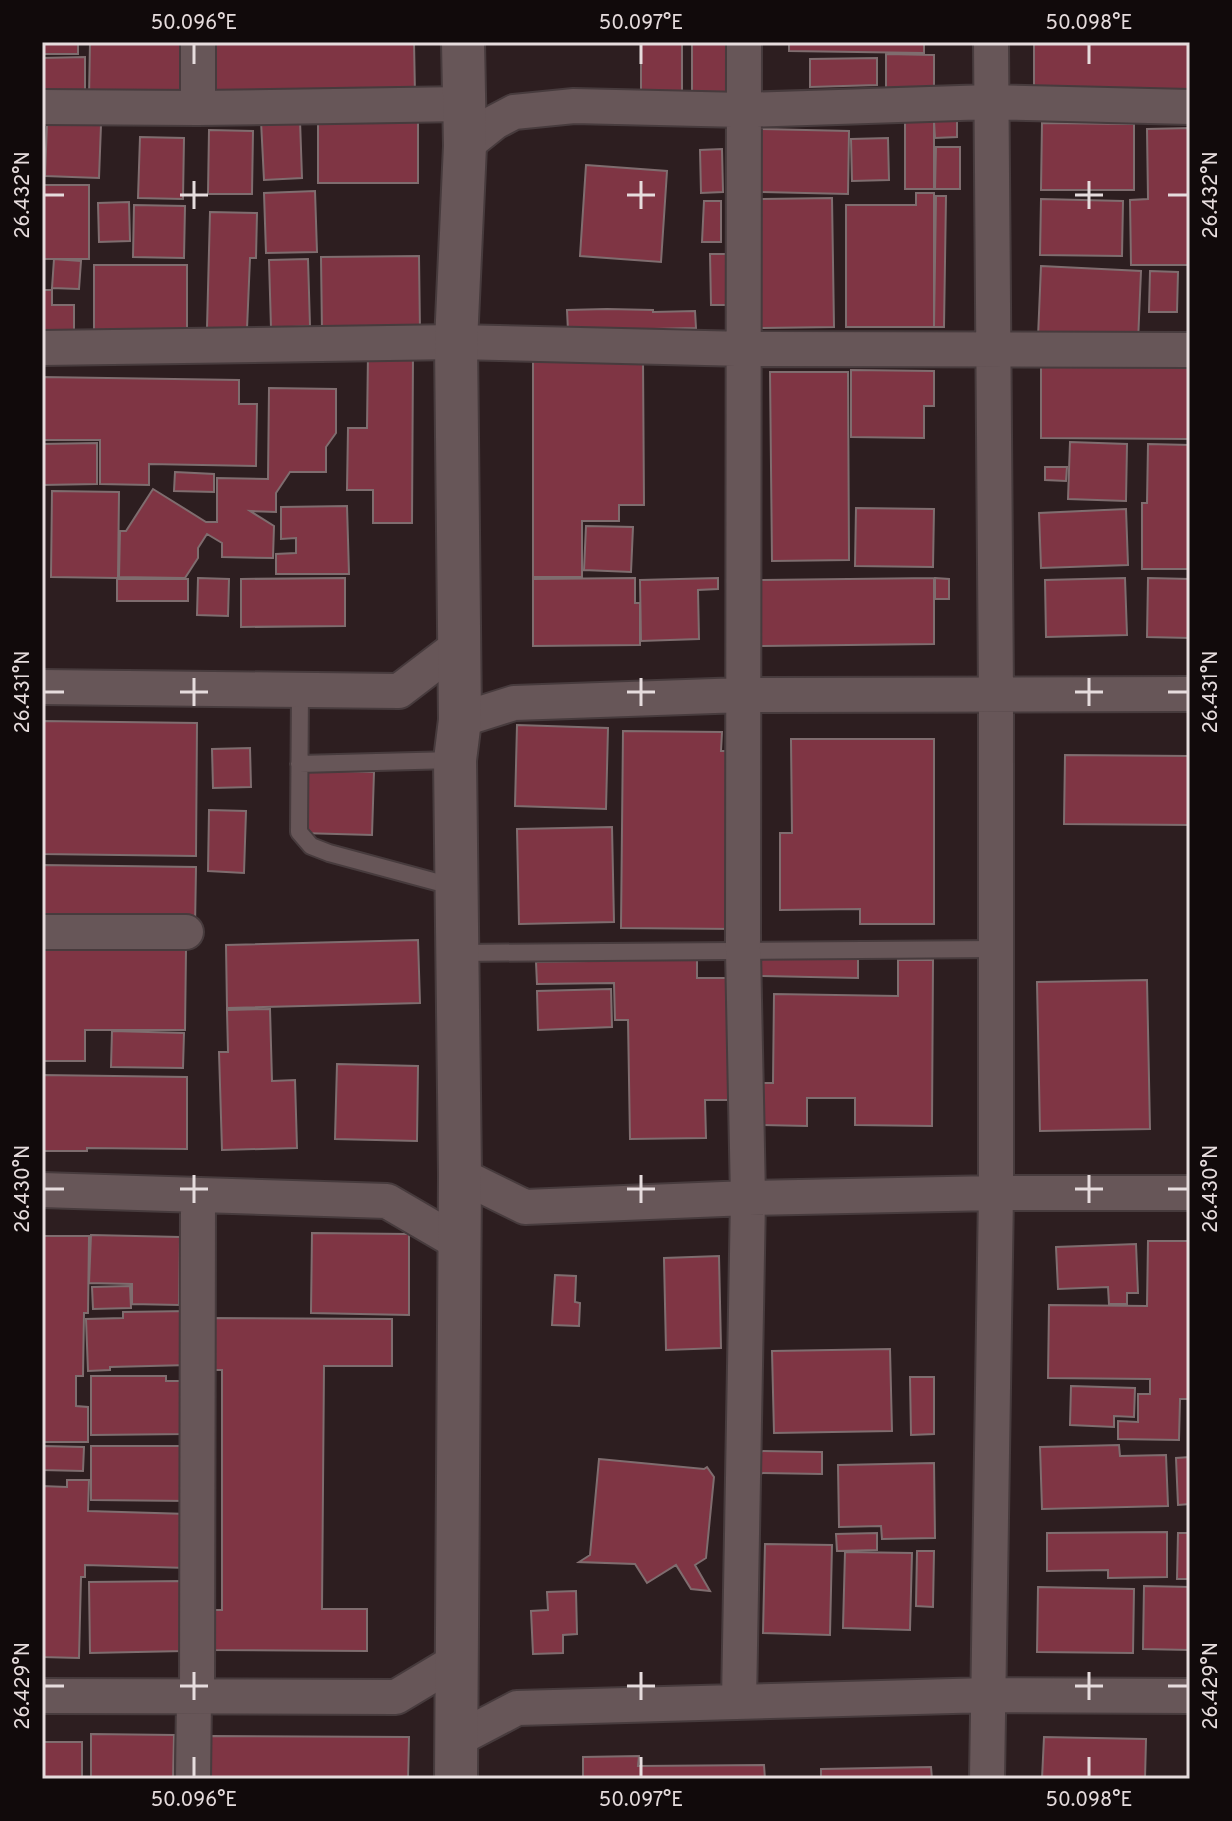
<svg xmlns="http://www.w3.org/2000/svg" width="1232" height="1821" font-family="Overpass,sans-serif">
  <style>
    .building { fill: #7f3544; stroke: #7f6d6f; stroke-width: 2 }
    .lines { fill: none; stroke-linecap: round; stroke-linejoin: round }
    .service-casing { stroke: #473b3d; stroke-width: 20 }
    .minor-casing { stroke: #473b3d; stroke-width: 38 }
    .tertiary-casing { stroke: #473b3d; stroke-width: 46 }
    .service { stroke: #675658; stroke-width: 16 }
    .minor { stroke: #675658; stroke-width: 34 }
    .tertiary { stroke: #675658; stroke-width: 42 }
    .ticks { fill: none; stroke: #e6dcdd; stroke-width: 3 }
    .neatline { fill: none; stroke: #e6dcdd; stroke-width: 3 }
    .ticks-label { font-size: 20px; text-anchor: middle; fill: #e6dcdd }
  </style>
  <rect width="100%" height="100%" fill="#2d1e20"/>
  <!-- building -->
  <path class="building" d="M42,42H78V54H42Z
    M90,42H183L182,100L89,98Z
    M204,42H414L415,94L205,99Z
    M641,42H729V94H692V44H682V96H641Z
    M789,42H924V53L789,51Z
    M1034,42H1190V93H1034Z
    M886,54L934,55V94H886Z
    M85,57V98L42,99V58Z
    M877,58V85L810,87V59Z
    M318,115H418V183H318Z
    M300,120L302,178L264,180L261,121Z
    M905,121H934V189H905Z
    M934,121H957V137L935,138Z
    M47,123L101,125L99,178L45,176Z
    M1042,123L1134,124V190H1041Z
    M1190,128V265H1131L1130,200L1148,199L1147,129Z
    M759,129L849,131L848,194L758,192Z
    M209,130L253,131L252,194H208Z
    M140,137L184,138L183,199L138,198Z
    M888,138L889,180L852,181L851,139Z
    M936,147H960V189H935Z
    M722,149L723,192L701,193L700,150Z
    M586,165L667,171L661,262L580,256Z
    M42,185H89V259H42Z
    M315,191L317,252L266,253L264,193Z
    M916,193H934V327H846V205H916Z
    M936,196H946L944,327H934Z
    M832,198L834,327L757,328L755,199Z
    M1041,199L1123,201L1122,256L1040,255Z
    M704,201H721V242H702Z
    M129,202L130,241L99,242L98,203Z
    M134,205L185,206L184,258L133,257Z
    M210,212L257,213L256,258H250L247,329L207,328Z
    M710,254H730L731,305H711Z
    M419,256L420,332L322,333L321,257Z
    M54,259L81,261L79,289L52,288Z
    M308,259L310,326L271,328L269,260Z
    M94,265H187V336H94Z
    M1041,266L1141,271L1138,342L1038,337Z
    M1150,271L1178,272L1177,312H1149Z
    M42,290H52V305H74V331H42Z
    M607,309L653,310V312L695,311L696,328L568,331L567,310Z
    M368,353L413,354L412,523H373V490H347L348,428H367Z
    M533,360H643L644,505H619V521H582V577H533Z
    M1041,361L1190,362V439L1041,438Z
    M851,370L934,371V406H924V438L851,437Z
    M770,372H848L849,560L772,561Z
    M42,377L239,380V404H257L256,466L149,464V485L100,484V440H42Z
    M269,388L336,389V433L326,447V472H290L276,493V512L250,511L274,526L273,558L222,557V543L207,534L198,548V558L185,578L119,577L120,531H126L153,489L206,522H217V478L268,479Z
    M1070,442L1127,444L1126,501L1068,499Z
    M97,443V484L42,485V444Z
    M1148,444L1190,445V569H1142V503H1147Z
    M1045,467H1067L1066,481L1045,480Z
    M175,472L214,474V492L174,491Z
    M52,491L119,492L118,578L51,577Z
    M347,506L349,574H276V554L296,553V538L281,539V507Z
    M856,508L934,509L933,567L855,566Z
    M1126,509L1128,565L1041,568L1039,513Z
    M586,526L633,527L631,572L584,570Z
    M198,578L229,579L228,616L197,615Z
    M345,578V626L241,627V579Z
    M635,578V603H640V645L533,646V579Z
    M718,578V589L698,590L699,639L641,641L640,580Z
    M934,578V644L760,646L759,580Z
    M935,578L949,579V599H935Z
    M1125,578L1127,635L1046,637L1045,580Z
    M1148,578L1190,579V638L1147,637Z
    M117,579H188V601H117Z
    M42,721L197,723L196,856L42,854Z
    M517,725L608,728L606,809L515,806Z
    M623,731L722,732L721,751H738L736,929L621,928Z
    M791,739H934V924H860V909L780,910V833H792Z
    M250,748L251,787L213,788L212,749Z
    M1065,755L1190,756V825L1064,824Z
    M303,770L374,772L372,835L301,833Z
    M209,810L246,811L244,873L208,871Z
    M612,827L614,922L519,924L517,829Z
    M42,865L196,867L195,928L42,926Z
    M418,940L420,1003L227,1008L226,945Z
    M42,947L186,949L185,1030H85V1061H42Z
    M759,956L858,958V978L758,976Z
    M697,959V978H732L730,1100H705L706,1138L630,1139L628,1020H615L614,983L537,984L536,962Z
    M898,960H933L932,1126L855,1125V1098H807V1126L760,1125L761,1083H773L774,994L898,996Z
    M1147,980L1150,1129L1040,1131L1037,982Z
    M611,989L612,1027L538,1030L537,991Z
    M270,1009L272,1081L295,1080L297,1148L222,1150L219,1052H228L227,1010Z
    M112,1031L184,1033L183,1068L111,1067Z
    M337,1064L418,1066L417,1141L335,1139Z
    M42,1075L187,1077V1149L87,1148V1151H42Z
    M312,1233L409,1234V1315L311,1313Z
    M91,1235L180,1237L179,1305L132,1304V1284L89,1283Z
    M42,1236H89L88,1313H84L83,1376H76V1406L88,1407V1442H42Z
    M1148,1241H1190V1399H1180L1179,1440L1118,1439V1421L1138,1422V1394H1150V1379L1048,1378L1049,1305L1147,1306Z
    M1136,1244L1138,1293H1127V1304H1109L1108,1287L1058,1289L1056,1247Z
    M719,1256L721,1348L666,1350L664,1258Z
    M555,1275L576,1276L575,1302L580,1303L579,1326L552,1325Z
    M130,1286L131,1308L93,1309L92,1287Z
    M188,1311L189,1365L110,1367V1370L88,1371L86,1319L123,1318V1312Z
    M207,1318L392,1319V1366H324L322,1609H367V1651L206,1650V1610H222V1370H207Z
    M890,1349L892,1431L774,1433L772,1351Z
    M91,1376H166V1381H187V1434L91,1435Z
    M910,1377H934V1434L911,1435Z
    M1071,1386L1135,1388L1134,1417L1114,1416V1427L1070,1425Z
    M1119,1445L1120,1456L1166,1455L1168,1506L1042,1509L1040,1447Z
    M42,1446L84,1447L83,1471L42,1470Z
    M91,1446H189V1501L91,1500Z
    M755,1451L822,1452V1474L755,1473Z
    M1190,1457V1504L1178,1505L1176,1458Z
    M599,1459L704,1469L707,1467L714,1477L706,1558L695,1565L710,1591L691,1589L676,1565L647,1583L635,1564L579,1562L590,1555Z
    M934,1463L935,1538L882,1539L881,1526L839,1527L838,1465Z
    M67,1480H89L88,1511L188,1514L187,1568L85,1565V1577H81L79,1658L42,1657V1486L67,1487Z
    M1167,1532V1577L1108,1578V1570L1047,1571V1533Z
    M877,1533V1550L837,1551L836,1534Z
    M1178,1533H1190V1579H1177Z
    M765,1544L832,1545L830,1635L763,1633Z
    M917,1551H934L933,1607L916,1606Z
    M845,1552L912,1553L910,1630L843,1628Z
    M183,1581L184,1651L90,1653L89,1582Z
    M1144,1586L1190,1587V1650L1143,1649Z
    M1038,1587L1134,1589L1133,1653L1037,1652Z
    M576,1591L577,1634L563,1635V1653L533,1654L531,1611L548,1610L547,1592Z
    M91,1734L174,1735L173,1779H91Z
    M211,1736L409,1737L408,1779H211Z
    M1044,1737L1146,1739L1145,1779H1042Z
    M42,1742H82V1779H42Z
    M639,1756L638,1766L764,1765L765,1779H583V1757Z
    M931,1767L932,1779H821V1769Z"/>
  <g class="lines">
    <defs>
      <path id="service" d="M300,690L299,832L311,846L329,853L455,887
        M299,764L454,760
        M459,953L996,949"/>
      <path id="minor" d="M42,107L198,108L464,104
        M198,108V42
        M465,146L495,122L514,112L574,106L743,110L990,102L1190,107
        M42,348L456,342L746,349L1190,350
        M42,687L399,691L458,646
        M460,720L514,703L743,695L1190,694
        M42,932H186
        M460,1175L525,1207L748,1198L996,1193H1190
        M42,1190L387,1201L459,1243
        M42,1696L396,1697L456,1661
        M197,1696L198,1195
        M739,1702L748,1198L743,950L744,42
        M456,1740L517,1708L989,1695L1190,1696
        M193,1779L194,1697
        M987,1779L996,1193V694L991,42"/>
      <path id="tertiary" d="M456,1779L460,1175L455,760L460,720L456,342L465,146L463,42"/>
    </defs>
    <!-- service casing -->
    <use href="#service" class="service-casing"/>
    <!-- minor casing -->
    <use href="#minor" class="minor-casing"/>
    <!-- tertiary casing -->
    <use href="#tertiary" class="tertiary-casing"/>
    <!-- service -->
    <use href="#service" class="service"/>
    <!-- minor -->
    <use href="#minor" class="minor"/>
    <!-- tertiary -->
    <use href="#tertiary" class="tertiary"/>
  </g>
  <!-- ticks -->
  <path class="ticks" d="M194,44V64M641,44V64M1089,44V64M194,181V209M641,181V209M1089,181V209M44,195H64M180,195H208M627,195H655M1075,195H1103M1168,195H1188M194,678V706M641,678V706M1089,678V706M44,692H64M180,692H208M627,692H655M1075,692H1103M1168,692H1188M194,1175V1203M641,1175V1203M1089,1175V1203M44,1189H64M180,1189H208M627,1189H655M1075,1189H1103M1168,1189H1188M194,1672V1700M641,1672V1700M1089,1672V1700M44,1686H64M180,1686H208M627,1686H655M1075,1686H1103M1168,1686H1188M194,1757V1777M641,1757V1777M1089,1757V1777"/>
  <!-- border -->
  <rect width="1232" height="1821" fill="none" stroke="#110a0b" stroke-width="88"/>
  <rect x="44" y="44" width="1144" height="1733" class="neatline"/>
  <g class="ticks-label">
    <text x="194" y="29">50.096°E</text>
    <text x="641" y="29">50.097°E</text>
    <text x="1089" y="29">50.098°E</text>
    <text transform="translate(22 195) rotate(-90)" y="7">26.432°N</text>
    <text transform="translate(1210 195) rotate(-90)" y="7">26.432°N</text>
    <text transform="translate(22 692) rotate(-90)" y="7">26.431°N</text>
    <text transform="translate(1210 692) rotate(-90)" y="7">26.431°N</text>
    <text transform="translate(22 1189) rotate(-90)" y="7">26.430°N</text>
    <text transform="translate(1210 1189) rotate(-90)" y="7">26.430°N</text>
    <text transform="translate(22 1686) rotate(-90)" y="7">26.429°N</text>
    <text transform="translate(1210 1686) rotate(-90)" y="7">26.429°N</text>
    <text x="194" y="1806">50.096°E</text>
    <text x="641" y="1806">50.097°E</text>
    <text x="1089" y="1806">50.098°E</text>
  </g>
</svg>
